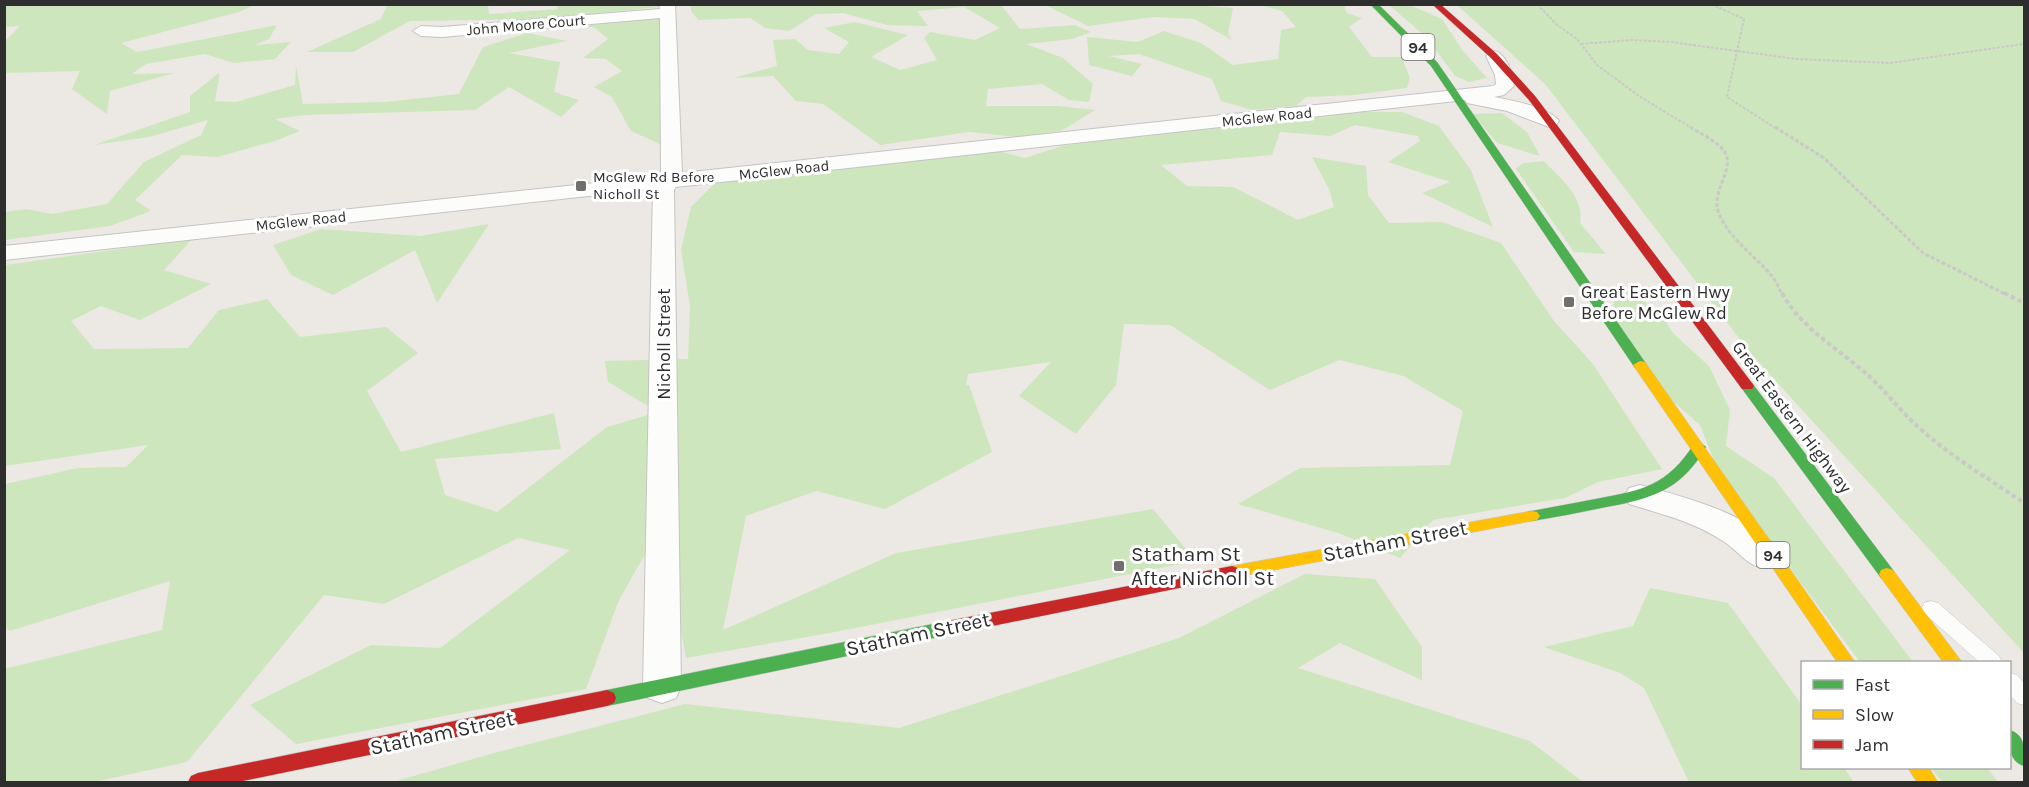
<svg xmlns="http://www.w3.org/2000/svg" width="2029" height="787" font-family="Karla,sans-serif">
  <style>
    .green { fill: #cee6be }
    .lines { fill: none; stroke-linecap: round; stroke-linejoin: round }
    .lane-casing { stroke: #c5c4c5; stroke-width: 1 }
    .street-casing { stroke: #c5c4c5; stroke-width: 2 }
    .fast-casing { stroke: #c5c4c5; stroke-width: 1 }
    .slow-casing { stroke: #c5c4c5; stroke-width: 1 }
    .jam-casing { stroke: #c5c4c5; stroke-width: 1 }
    .path-far2 { stroke: #c9c9c8; stroke-width: 2; stroke-dasharray: 3 1.5; stroke-linecap: butt }
    .path-far1 { stroke: #c9c9c8; stroke-width: 3; stroke-dasharray: 4 2; stroke-linecap: butt }
    .path { stroke: #c9c9c8; stroke-width: 4; stroke-dasharray: 4.5 3; stroke-linecap: butt }
    .lane { fill: #fcfcfb; fill-rule: evenodd }
    .street { fill: #fcfcfb; fill-rule: evenodd }
    .fast { fill: #4caf50; fill-rule: evenodd }
    .slow { fill: #ffc107; fill-rule: evenodd }
    .jam { fill: #c62828; fill-rule: evenodd }
    .poi-dot { fill: #706f6e; stroke: #fff; stroke-width: 2 }
    .labels { text-anchor: middle; dominant-baseline: central; stroke-width: 6; stroke-linejoin: round; paint-order: stroke }
    .far-street-label { font-size: 15px; fill: #2e2e2e; stroke: #fff }
    .far-poi-label { font-size: 15px; fill: #2e2e2e; stroke: #fff; text-anchor: start }
    .shield { fill: #fff; stroke: #6d6d6d; stroke-width: 1.5 }
    .shield-label { font-size: 16px; font-weight: bold; fill: #2e2e2e }
    .poi-label { font-size: 18px; fill: #2e2e2e; stroke: #fff; text-anchor: start }
    .street-label { font-size: 18px; fill: #2e2e2e; stroke: #fff }
    .near-street-label { font-size: 21px; fill: #2e2e2e; stroke: #fff }
    .near-poi-label { font-size: 21px; fill: #2e2e2e; stroke: #fff; text-anchor: start }
  </style>
  <rect width="100%" height="100%" fill="#ece8e4"/>
  <!-- green -->
  <path class="green" d="M556,4H657L660,7L539,19L410,21L353,52H307L381,19L387,5H488L489,14L558,9Z
    M691,4L1001,5L1020,29L1075,25L1091,32L1072,39L1026,44L1063,58L1093,84L1089,102L1069,100L1042,84L988,89L986,106H1059L1095,110L1061,131L1017,137L969,132L880,145L823,104L796,101L773,76L733,78L777,66L773,40L795,39L808,50L839,54L849,42L824,28L855,22L908,35L871,57L900,70L937,60L924,38L930,32L975,40L1000,28L964,7L917,11L928,26L887,25L843,13L816,14L789,31L765,28L750,18L698,20L691,11Z
    M10,5H254L239,12L121,43L137,52L277,25L269,39L255,45L291,42L275,59L234,63L205,54L146,64L132,74L174,73L110,91L107,114L72,89L80,71L5,73V41L20,26L5,27V6Z
    M1192,5L1233,8L1228,33L1232,40L1194,19L1153,17L1088,26L1045,5Z
    M1259,5H1344L1347,13L1362,18L1349,27L1372,57H1402L1410,78L1407,88L1354,95L1306,97L1296,106L1252,110L1221,101L1212,79L1139,54L1109,56L1142,64L1132,76L1089,65L1087,37L1138,42L1164,31L1201,43L1233,65L1278,59L1281,30L1296,27L1282,11Z
    M1389,5H1410L1442,19L1463,51L1487,78L1469,82L1455,76L1426,37Z
    M1457,5H2024V653L1752,355L1545,84Z
    M617,14L677,19V43L669,74L675,151L631,131L612,97L594,87L622,71L606,59L583,58L608,39L594,27H568L574,20Z
    M527,33L567,41L509,53L560,62L554,92L579,100L561,117L509,87L475,110L305,115L275,119L300,131L275,141L217,157L182,155L135,200L151,211L110,226L5,240V212L26,209L52,214L107,204L144,162L201,135L208,120L149,137L94,145L190,112V96L220,72L215,101L236,102L295,85L296,66L303,104L385,102L459,94L483,47Z
    M1331,112H1402L1439,126L1471,170L1493,227L1422,193L1450,182L1388,162L1420,141L1418,136L1355,125L1330,136L1280,132L1272,155L1161,165L1187,186L1233,187L1298,220L1334,207L1329,189L1312,157L1366,166L1368,195L1389,223L1442,222L1501,243L1554,321L1593,364L1662,469L1598,482L1565,498L1433,520L1400,558L1338,533L1238,504L1300,468L1450,465L1463,411L1403,376L1339,360L1270,390L1170,325L1124,324L1116,385L1076,434L1019,396L1051,362L968,374L966,385H969L992,452L885,509L816,491L746,516L723,630L896,553L1153,509L1196,561L830,633L686,658L669,565L675,502L619,600L586,689L296,744L250,705L371,645L440,648L570,550L518,538L384,604L324,595L187,762L94,782H5L4,669L162,630L170,581L10,631L5,627V484L78,468L126,467L148,445L5,466V265L192,239L164,270L211,284L140,320L101,306L71,321L94,349L188,348L219,310L267,299L300,337L386,327L418,353L367,391L401,452L554,413L561,449L435,459L445,495L497,512L607,427L658,412L608,382L605,361L688,359L690,306L681,250L691,207L716,182L991,149L1025,158L1062,146L1181,128Z
    M1502,113L1527,132L1540,156L1497,143L1473,114Z
    M1544,161C1560,178 1585,197 1580,223L1606,254L1574,252L1516,169L1523,163Z
    M489,224L437,303L415,250L333,295L291,275L273,245L321,229L420,236Z
    M1625,288L1661,314L1673,333L1709,366L1730,410L1726,446L1774,478L1913,662H1860L1719,473L1700,425L1639,372L1613,313L1614,301Z
    M1305,574L1375,579L1422,647V680L1340,643L1298,668L1530,741L1583,782H393L494,753L685,704L899,728L1179,638Z
    M1650,588L1728,603L1802,705V768H1844L1854,782H1689L1644,688L1620,673L1544,647L1633,626Z
    M1931,768H1987L1998,782H1942Z"/>
  <g class="lines">
    <defs>
      <path id="lane" d="M1931,601L1938,603L1999,656L2002,662H1979L1924,613L1922,608L1924,603Z
        M2010,673L2017,675L2024,683V705L2017,703L2010,695Z"/>
      <path id="street" d="M659,4H675L682,173L1493,86L1496,84L1495,75L1486,56L1494,51C1507,54 1513,74 1514,86L1504,95L1494,97C1511,100 1549,107 1559,121L1556,125L1549,127L1507,111L1467,103L1465,100L676,187L674,190L681,687L676,698L662,703L648,698L643,687L653,189L4,260V246L661,176L660,18L442,37L421,36L413,31L421,26L442,27L660,9Z
        M1640,485C1684,497 1759,515 1783,557L1778,566C1751,574 1743,554 1723,541C1694,522 1662,514 1629,504L1624,496L1629,488Z"/>
      <path id="fast" d="M1370,4H1378L1437,62L1647,365L1645,368H1635L1431,66Z
        M1747,382L1752,383L1893,570L1895,574L1893,578L1887,580L1881,578L1740,386Z
        M1699,442L1706,447C1680,492 1650,499 1601,508C1578,513 1555,517 1532,521L1527,520L1524,516L1527,512L1532,511C1553,507 1575,503 1596,499C1643,490 1667,486 1694,444Z
        M953,620L959,622L962,627L959,632L953,634L607,706L600,703L598,698L600,693L607,690Z
        M2010,730C2027,736 2024,751 2024,766C2008,761 2009,744 2010,730Z"/>
      <path id="slow" d="M1640,361L1645,362L1855,662H1837L1633,365Z
        M1532,511L1537,512L1540,516L1537,520L1232,578L1226,576L1224,572L1226,568L1232,566Z
        M1887,568L1893,570L1962,662H1943L1881,578L1879,574L1881,570Z
        M1908,768H1929L1938,782H1917Z"/>
      <path id="jam" d="M1432,4H1440L1497,54L1535,96L1752,383L1754,386L1752,389H1742L1529,100L1491,58Z
        M1232,566L1238,568L1240,572L1238,576L953,634L947,632L944,627L947,622L953,620Z
        M607,690L614,693L616,698L614,703L607,706L238,782H188L191,776L198,773Z"/>
    </defs>
    <!-- lane casing -->
    <use href="#lane" class="lane-casing"/>
    <!-- street casing -->
    <use href="#street" class="street-casing"/>
    <!-- fast casing -->
    <use href="#fast" class="fast-casing"/>
    <!-- slow casing -->
    <use href="#slow" class="slow-casing"/>
    <!-- jam casing -->
    <use href="#jam" class="jam-casing"/>
    <!-- path-far2 -->
    <path class="path-far2" d="M1537,4L1557,25L1577,39L1597,65L1639,96L1693,129
      M1711,4L1744,19L1727,97L1777,129
      M1581,44L1632,40L1671,42L1796,59L1890,63L2024,44"/>
    <!-- path-far1 -->
    <path class="path-far1" d="M1690,127C1700,133 1718,142 1724,151C1737,169 1708,192 1720,216C1731,240 1754,255 1771,275C1776,280 1779,288 1782,295
      M1775,127L1824,158L1923,253L2007,295"/>
    <!-- path -->
    <path class="path" d="M1782,293C1802,330 1841,350 1871,378C1887,393 1900,410 1916,425C1948,455 1988,478 2024,503
      M2004,293L2024,303"/>
    <!-- lane -->
    <use href="#lane" class="lane"/>
    <!-- street -->
    <use href="#street" class="street"/>
    <!-- fast -->
    <use href="#fast" class="fast"/>
    <!-- slow -->
    <use href="#slow" class="slow"/>
    <!-- jam -->
    <use href="#jam" class="jam"/>
  </g>
  <!-- markers -->
  <g class="poi-dot">
    <rect x="575" y="180" width="12" height="12" rx="3"/>
    <rect x="1563" y="296" width="12" height="12" rx="3"/>
    <rect x="1113" y="560" width="12" height="12" rx="3"/>
  </g>
  <g class="labels">
    <!-- far-street labels -->
    <g class="far-street-label">
      <text transform="translate(526 25) rotate(-5)">John Moore Court</text>
      <text transform="translate(1267 117) rotate(-6)">McGlew Road</text>
      <text transform="translate(784 170) rotate(-6)">McGlew Road</text>
      <text transform="translate(301 221) rotate(-6)">McGlew Road</text>
    </g>
    <!-- far-poi labels -->
    <g class="far-poi-label">
      <text x="593" y="177">McGlew Rd Before<tspan x="593" dy="17">Nicholl St</tspan></text>
    </g>
    <!-- shield labels -->
    <g class="shield">
      <rect x="1401.5" y="34" width="33" height="26" rx="4.5"/>
      <rect x="1756.5" y="542" width="33" height="26" rx="4.5"/>
    </g>
    <g class="shield-label">
      <text x="1418" y="47">94</text>
      <text x="1773" y="555">94</text>
    </g>
    <!-- poi labels -->
    <g class="poi-label">
      <text x="1581" y="292">Great Eastern Hwy<tspan x="1581" dy="21">Before McGlew Rd</tspan></text>
    </g>
    <!-- street labels -->
    <g class="street-label">
      <text transform="translate(664 344) rotate(-90)">Nicholl Street</text>
      <text transform="translate(1792 417) rotate(53)">Great Eastern Highway</text>
    </g>
    <!-- near-street labels -->
    <g class="near-street-label">
      <text transform="translate(1395 541) rotate(-11)">Statham Street</text>
      <text transform="translate(918 634) rotate(-12)">Statham Street</text>
      <text transform="translate(442 733) rotate(-12)">Statham Street</text>
    </g>
    <!-- near-poi labels -->
    <g class="near-poi-label">
      <text x="1131" y="554">Statham St<tspan x="1131" dy="24">After Nicholl St</tspan></text>
    </g>
  </g>
  <!-- border -->
  <rect width="2029" height="787" fill="none" stroke="#2e2e2e" stroke-width="12"/>
  <!-- legend -->
  <rect x="1801" y="661" width="210" height="108" fill="#ffffff" stroke="#ababab" stroke-width="1.5"/>
  <rect x="1813" y="680" width="30" height="9" fill="#4caf50" stroke="#ababab" stroke-width="1.5"/>
  <text x="1855" y="691" font-size="18" fill="#2e2e2e">Fast</text>
  <rect x="1813" y="710" width="30" height="9" fill="#ffc107" stroke="#ababab" stroke-width="1.5"/>
  <text x="1855" y="721" font-size="18" fill="#2e2e2e">Slow</text>
  <rect x="1813" y="740" width="30" height="9" fill="#c62828" stroke="#ababab" stroke-width="1.5"/>
  <text x="1855" y="751" font-size="18" fill="#2e2e2e">Jam</text>
</svg>
